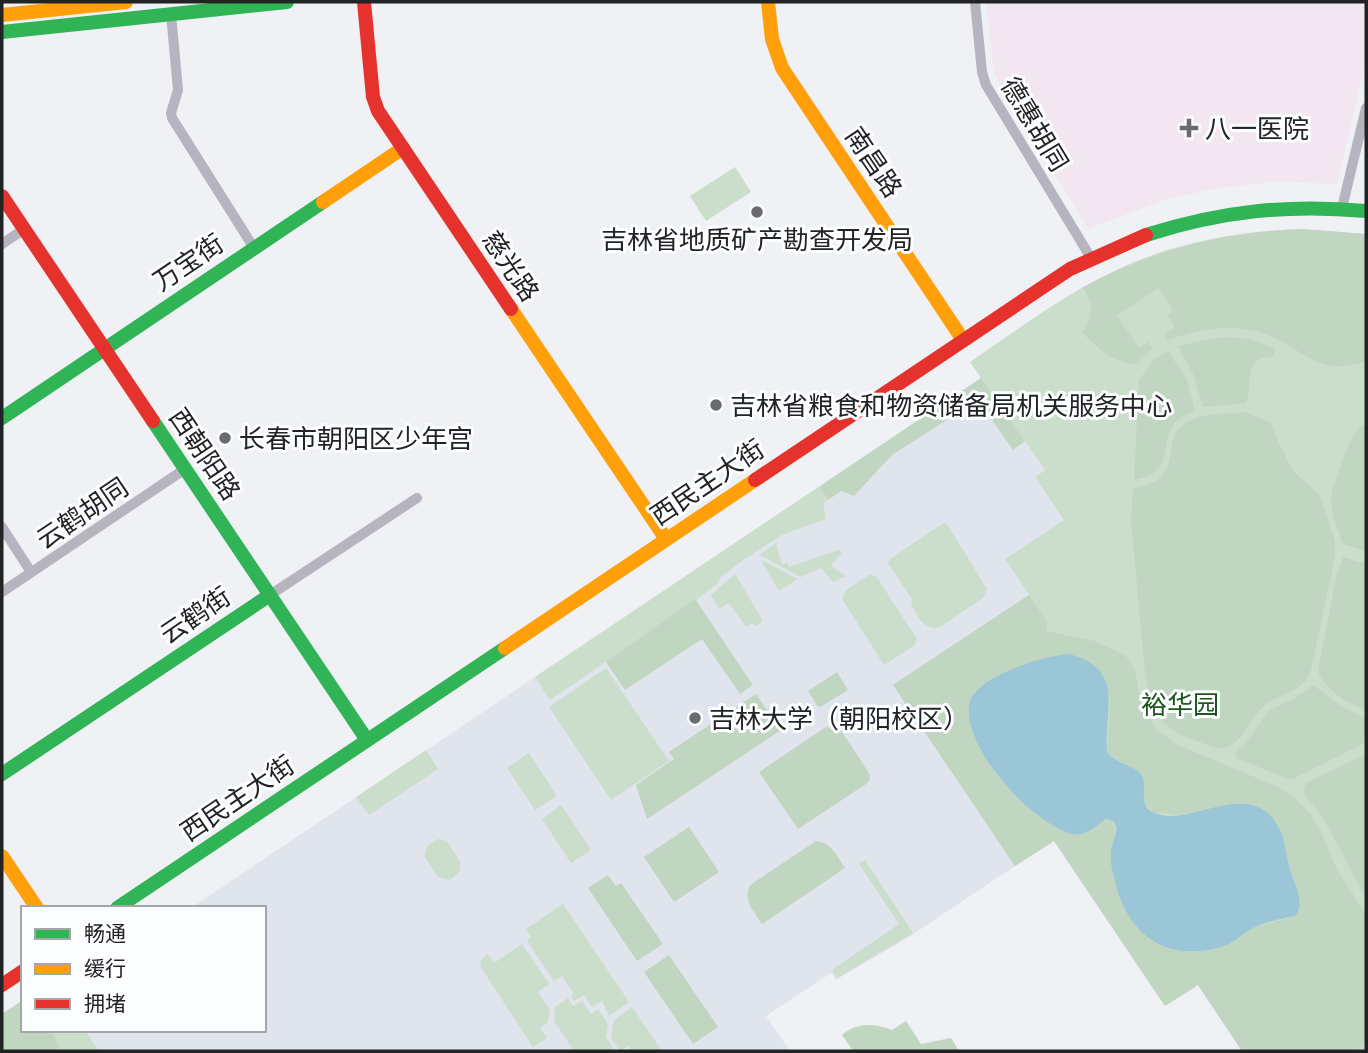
<svg xmlns="http://www.w3.org/2000/svg" width="1368" height="1053" font-family="'PT Sans Narrow','Noto Sans SC',sans-serif">
  <style>
    .built { fill: #dfe4ed }
    .medical { fill: #f2e7f0 }
    .green { fill: #cadecb }
    .forest { fill: #c0d6c1; fill-rule: evenodd }
    .water { fill: #9ac6d7 }
    .lines { fill: none; stroke-linecap: round; stroke-linejoin: round }
    .street { stroke: #b5b4bf; stroke-width: 10 }
    .fast { stroke: #30b455; stroke-width: 14 }
    .slow { stroke: #ff9f0a; stroke-width: 14 }
    .jam { stroke: #e5322d; stroke-width: 14 }
    .poi-dot { fill: #6a6b6e; stroke: #fcfdfe; stroke-width: 2.5 }
    .labels { text-anchor: middle; dominant-baseline: central; stroke-width: 6; stroke-linejoin: round; paint-order: stroke }
    .street-label { font-size: 26px; fill: #222325; stroke: #fcfdfe }
    .poi-label { font-size: 26px; fill: #222325; stroke: #fcfdfe; text-anchor: start }
    .park-label { font-size: 26px; fill: #20541e; stroke: #fcfdfe }
  </style>
  <rect width="100%" height="100%" fill="#eff1f5"/>
  <!-- built -->
  <path class="built" d="M981,378L1045,470L1035,477L1065,520L1005,559L1029,595L894,685L1015,866L909,937L836,980L831,973L766,1016L790,1051H99L85,1030H264V908H191Z"/>
  <!-- medical -->
  <path class="medical" d="M986,2H1366V61L1337,184L1277,182L1217,188L1164,200L1088,229L994,74Z"/>
  <!-- green -->
  <path class="green" d="M735,167L751,192L706,221L690,196Z
    M1302,229L1366,234V1051H1242L1198,985L1165,1006L1054,841L1015,866L893,685L1029,595L1005,559L1064,520L1035,477L1045,470L970,362C1014,332 1058,299 1106,275C1167,244 1234,231 1302,229Z
    M820,486L828,500L823,503L826,519L782,535L743,560L721,577L717,584L688,606L550,700L535,677Z
    M943,523L947,524L987,589L983,598L940,627C924,632 918,616 911,604L912,599L888,563L889,560Z
    M778,542L776,546L782,564L787,563L789,567L839,550L842,552L831,566L846,576L833,582L821,568L801,577L759,555Z
    M761,560L798,579L779,591Z
    M735,574L763,621L755,626L752,623L746,627L729,603L719,609L711,595Z
    M869,575L876,576L917,639L915,645L884,665L842,599L846,590Z
    M606,668L669,761L611,800L549,707Z
    M426,750L438,769L369,815L356,797Z
    M529,753L557,796L535,810L507,768Z
    M561,805L591,850L571,863L542,819Z
    M438,839L447,841L460,862V871L450,880L438,877L424,856L428,845Z
    M865,860L913,933L837,978L832,970L899,924L859,864Z
    M563,904L629,1002L609,1016L602,1001L592,1007L584,995L574,1001L571,996L574,994L562,976L554,981L527,941L531,937L526,929Z
    M522,944L549,984L538,992L550,1010L548,1022L540,1028L547,1038L533,1047L480,966L481,960L488,954L494,963Z
    M568,998L573,1006L582,1001L591,1014L598,1009L608,1024L606,1037L615,1051H574L554,1021L555,1007Z
    M23,1000V1030H85L99,1051H2V1014Z
    M632,1007L662,1051H632L628,1046L620,1051L611,1038L614,1020Z"/>
  <!-- forest -->
  <path class="forest" d="M1302,229L1366,234V361C1320,377 1309,353 1270,336C1238,322 1199,328 1168,340L1164,334L1175,327L1167,315L1173,310L1158,288L1117,316L1139,348L1148,342L1153,348L1135,364C1112,362 1097,348 1082,332C1094,317 1093,303 1083,287C1153,250 1224,232 1302,229Z
    M1229,337L1249,339L1275,348L1273,357C1240,357 1254,385 1246,403L1203,407L1194,376L1178,346L1204,340Z
    M1168,351L1187,380L1195,411C1144,428 1189,469 1134,480L1139,380L1154,359Z
    M981,378L1025,441L1013,450L978,400L892,455L854,496L841,491L828,500L820,486Z
    M1248,412V414L1271,422L1277,439L1293,471L1320,495L1335,542V557L1310,674C1297,696 1277,693 1262,708C1248,722 1241,747 1219,749L1180,735L1165,724L1151,701L1145,672L1131,521L1133,489C1191,478 1155,440 1187,422C1204,412 1229,414 1248,412Z
    M1366,424V551L1343,544C1338,530 1332,517 1331,502C1330,490 1349,440 1357,430C1360,427 1363,426 1366,424Z
    M1343,557L1366,564V711C1347,702 1327,692 1318,672L1336,578Z
    M1029,595L1047,622L1046,631L1095,641L1125,655L1134,668L1143,709L1156,729L1176,744L1280,788L1294,797L1310,813L1320,830L1337,870L1366,914V1045L1354,1051H1242L1198,985L1165,1006L1054,841L1015,866L893,685ZM1058,655L1110,696L1107,753L1117,763L1130,767L1145,805L1154,812L1178,815L1189,813L1276,822L1284,841L1289,868L1300,900V906L1295,916L1255,927L1233,942L1128,915L1113,878L1116,831L1112,821L1106,819L1099,823L986,758L969,716L980,687L990,680Z
    M695,599L753,685L740,694L702,639L625,690L606,662Z
    M837,672L848,690L822,706L818,707L808,691Z
    M1313,685L1343,707L1366,718V742L1291,780L1236,758L1235,753L1246,743L1268,711L1295,698Z
    M756,694L781,730L647,819L636,785L674,759L669,752Z
    M826,727L840,729L869,773L870,779L866,784L798,829L759,772Z
    M1366,754V897C1344,862 1331,823 1303,793L1306,783Z
    M689,827L719,872L674,902L644,857Z
    M816,841C831,842 837,856 845,868L762,924C753,910 743,901 750,885Z
    M608,875L616,886L621,883L663,944L637,961L588,888Z
    M669,955L718,1027L693,1044L644,972Z
    M23,1000V1030H50L60,1046L52,1051H2V1014Z
    M906,1021L921,1044L951,1038L959,1051H853L842,1035C857,1022 874,1023 892,1030Z"/>
  <!-- water -->
  <path class="water" d="M1069,654C1127,669 1103,712 1107,752C1116,765 1136,765 1142,776C1148,788 1138,803 1151,811C1187,833 1251,771 1280,830C1287,844 1286,861 1292,876C1297,889 1305,905 1295,916C1281,919 1266,921 1253,928C1242,934 1233,944 1221,947C1164,963 1126,933 1114,878C1112,870 1110,859 1111,851C1112,840 1121,831 1113,821L1106,819C1096,825 1086,837 1073,834C1033,825 958,744 970,701C978,676 1045,655 1069,654Z"/>
  <g class="lines">
    <!-- street -->
    <path class="street" d="M975,2L982,72L986,85L1091,258
      M171,14L178,90L171,113L172,118L254,248
      M1342,208L1366,108
      M2,244L24,229
      M2,527L31,572
      M2,592L185,469
      M270,595L417,498"/>
    <!-- fast -->
    <path class="fast" d="M2,32L287,2
      M1146,235C1221,211 1288,204 1366,211
      M2,418L323,202
      M153,421L367,740
      M2,774L270,595
      M117,908L505,648"/>
    <!-- slow -->
    <path class="slow" d="M768,2L772,39L782,68L963,340
      M2,15L126,2
      M323,202L403,148
      M511,309L666,539
      M505,648L755,480
      M2,856L37,908"/>
    <!-- jam -->
    <path class="jam" d="M364,2L373,97L378,111L511,309
      M2,196L153,421
      M755,480L1070,269L1146,235
      M2,985L23,971"/>
  </g>
  <!-- markers -->
  <g class="poi-dot">
    <path d="M1185.5 117.5h7v7h7v7h-7v7h-7v-7h-7v-7h7z"/>
    <circle cx="757" cy="212" r="7"/>
    <circle cx="716" cy="405" r="7"/>
    <circle cx="225" cy="438" r="7"/>
    <circle cx="695" cy="718" r="7"/>
  </g>
  <g class="labels">
    <!-- street labels -->
    <g class="street-label">
      <text transform="translate(1035 124) rotate(59)">德惠胡同</text>
      <text transform="translate(874 162) rotate(56)">南昌路</text>
      <text transform="translate(188 262) rotate(-34)">万宝街</text>
      <text transform="translate(511 266) rotate(56)">慈光路</text>
      <text transform="translate(205 454) rotate(56)">西朝阳路</text>
      <text transform="translate(707 482) rotate(-34)">西民主大街</text>
      <text transform="translate(82 513) rotate(-34)">云鹤胡同</text>
      <text transform="translate(195 615) rotate(-34)">云鹤街</text>
      <text transform="translate(237 798) rotate(-34)">西民主大街</text>
    </g>
    <!-- poi labels -->
    <g class="poi-label">
      <text x="1205" y="128">八一医院</text>
      <text x="757" y="239" text-anchor="middle">吉林省地质矿产勘查开发局</text>
      <text x="730" y="405">吉林省粮食和物资储备局机关服务中心</text>
      <text x="239" y="438">长春市朝阳区少年宫</text>
      <text x="709" y="718">吉林大学（朝阳校区）</text>
    </g>
    <!-- park labels -->
    <g class="park-label">
      <text x="1180" y="704">裕华园</text>
    </g>
  </g>
  <!-- border -->
  <rect width="1368" height="1053" fill="none" stroke="#222325" stroke-width="7"/>
  <!-- legend -->
  <rect x="21" y="906" width="245" height="126" fill="#fcfdfe" stroke="#a5a6a7" stroke-width="2"/>
  <rect x="35" y="929" width="35" height="10" fill="#30b455" stroke="#a5a6a7" stroke-width="2"/>
  <text x="84" y="941" font-size="21" fill="#222325">畅通</text>
  <rect x="35" y="964" width="35" height="10" fill="#ff9f0a" stroke="#a5a6a7" stroke-width="2"/>
  <text x="84" y="976" font-size="21" fill="#222325">缓行</text>
  <rect x="35" y="999" width="35" height="10" fill="#e5322d" stroke="#a5a6a7" stroke-width="2"/>
  <text x="84" y="1011" font-size="21" fill="#222325">拥堵</text>
</svg>
